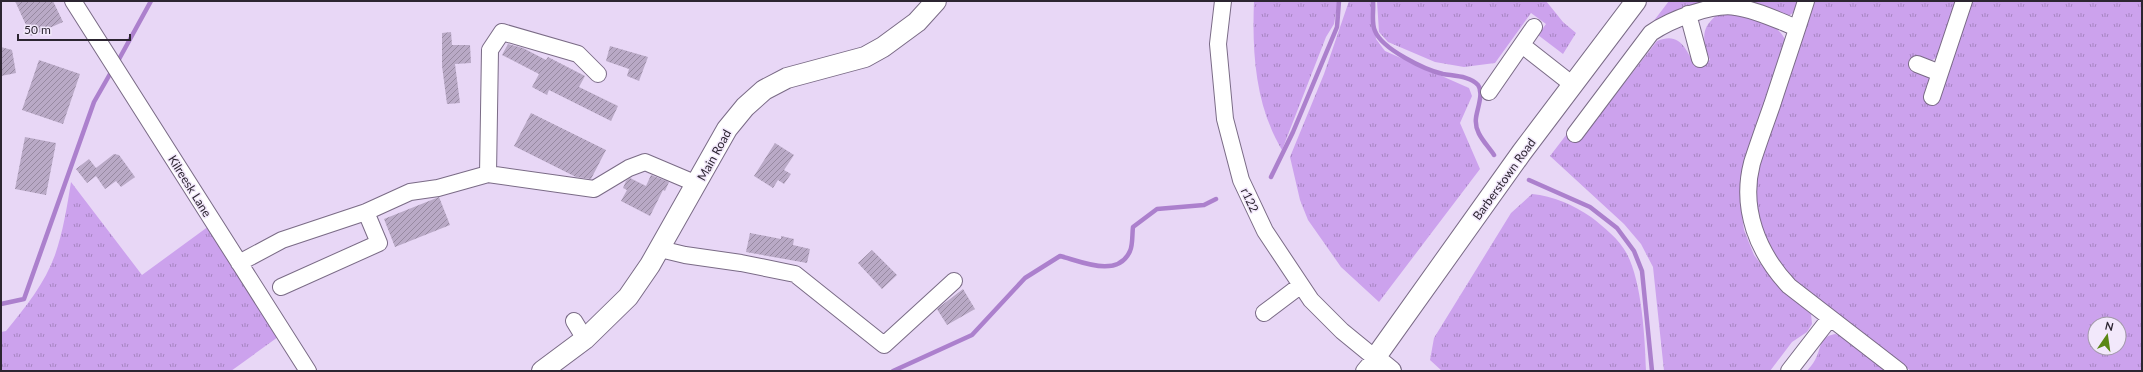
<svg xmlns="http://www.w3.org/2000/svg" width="2143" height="372" font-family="Lato,sans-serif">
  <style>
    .grass { fill: url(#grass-tufts); fill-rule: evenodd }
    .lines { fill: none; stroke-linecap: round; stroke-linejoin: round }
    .stream { stroke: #ac80cd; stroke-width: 4.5 }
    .building { fill: url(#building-hatch) }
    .minor-casing { stroke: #7a6b86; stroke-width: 18 }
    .major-casing { stroke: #7a6b86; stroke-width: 22 }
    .minor { stroke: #fff; stroke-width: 16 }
    .major { stroke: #fff; stroke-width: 20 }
    .labels { text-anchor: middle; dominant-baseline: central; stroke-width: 3; stroke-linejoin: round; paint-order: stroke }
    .street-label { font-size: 12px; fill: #2c2531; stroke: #f2e8fb }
  </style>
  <defs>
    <pattern id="grass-tufts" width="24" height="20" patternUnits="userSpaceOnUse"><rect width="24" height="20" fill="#cca2ed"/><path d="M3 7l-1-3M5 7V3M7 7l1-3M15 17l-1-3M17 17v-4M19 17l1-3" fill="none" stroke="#a684c1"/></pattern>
    <pattern id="building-hatch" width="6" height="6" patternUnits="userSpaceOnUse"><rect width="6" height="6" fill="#b9a9c6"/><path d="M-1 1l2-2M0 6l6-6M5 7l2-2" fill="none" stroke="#9789a1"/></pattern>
  </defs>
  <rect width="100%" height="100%" fill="#e8d7f6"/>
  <!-- grass -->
  <path class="grass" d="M1254,1H1338L1334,24L1326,37L1282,150C1255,105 1252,52 1254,1Z
    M1349,1H1372L1376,39L1385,51L1469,88L1472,96L1460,123L1480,169L1379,302L1341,267L1308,220L1300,200L1290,157L1324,74Z
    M1377,1H1546L1563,22L1576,33L1563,54L1538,35L1546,24L1531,13L1495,63L1464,67L1435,62L1388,42L1379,32Z
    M1669,1H1799L1793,13L1784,18L1742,4L1730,2H1720L1677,12L1665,18L1644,39L1573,133L1581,139L1657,41C1680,31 1686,49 1695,66L1710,60C1702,39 1700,28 1719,13C1741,14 1779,20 1786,42L1745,162L1742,174L1740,201L1744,230L1754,255L1776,284L1811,314L1812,324L1807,332L1792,342L1770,371H1664L1653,267L1641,244L1624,224L1550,156Z
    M1814,1H1959L1940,55L1931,61L1927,73L1930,80L1969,1H2142V371H1911L1788,277L1761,234L1755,191L1759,168ZM2095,324H2119V348H2095Z
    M71,182L142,275L209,226L278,337L231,371H1V332L6,331C25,308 45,283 55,255C63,232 67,207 71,182Z
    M1532,194C1553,196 1574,205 1591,217C1604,227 1619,239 1627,254C1642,283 1645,338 1646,371H1442L1430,360L1434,338L1511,213Z
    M1835,334L1839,335L1888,371H1807C1809,368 1813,364 1815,360C1822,348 1818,337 1835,334Z"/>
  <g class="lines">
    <!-- stream -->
    <path class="stream" d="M1373,1C1374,10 1371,23 1375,31C1382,49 1425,70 1443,74C1454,76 1470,76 1478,85C1484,93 1477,109 1476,118C1474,133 1486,143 1494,155
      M118,61L151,1
      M1271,177L1293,132L1337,27L1339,1
      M1529,180L1590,207L1617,228L1634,251L1642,271L1652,371
      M1,304L24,299L94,102L110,74
      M893,371L972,335L1025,278L1060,256C1080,261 1118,279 1130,251C1133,245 1132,234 1133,227L1157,209L1204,205L1216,199"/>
  </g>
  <!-- building -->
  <path class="building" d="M15,1H53L63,22L31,36Z
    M451,32L452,45H470L471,63L455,64L460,103L447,104L442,66V33Z
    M508,44L523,48L546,60L548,57L585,76L579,87L618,106L611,121L549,90L547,95L532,87L539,74L502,55Z
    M610,46L648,57L639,81L627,76L629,69L606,61Z
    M1,47L12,50L16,73L1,76Z
    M39,60L80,74L63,124L22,110Z
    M531,113L606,150L591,179L576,177L514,146Z
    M25,137L56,143L46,195L15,189Z
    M775,143L794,155L784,170L791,174L784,184L778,180L773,188L754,176Z
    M114,154L119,155L135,177L121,187L116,181L105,189L96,176L87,183L76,169L89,159L96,168Z
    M651,175L669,182L665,191L663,190L650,216L621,201L627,190L623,188L626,181L630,178L646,186Z
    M439,197L450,225L395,247L384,219Z
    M750,233L781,239V236L794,239L793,245L810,249L807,263L746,252Z
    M872,250L897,275L882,289L858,263Z
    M963,289L975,309L947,325L937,309Z"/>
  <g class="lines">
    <defs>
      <path id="minor" d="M73,1L308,371
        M1223,1L1218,44L1225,119L1241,180L1265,231L1311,300L1342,331L1375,358L1364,371
        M1806,1C1795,36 1783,71 1772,105C1765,125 1758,144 1752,163C1740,209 1758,253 1789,286L1899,371
        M1688,14L1700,59
        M1522,45L1573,85
        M1917,64L1940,73
        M1489,92L1534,27
        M1932,97L1964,1
        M1575,134L1651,33C1670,20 1712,3 1736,7C1757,10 1777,20 1797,28
        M488,174L490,50L502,32L578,54L598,74
        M660,249L685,255L741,263L795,274L884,345L954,281
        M239,263L282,240L366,212L410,192L438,188L488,174L594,189L629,168L645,162L697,184
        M281,287L379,243L366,212
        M1264,313L1301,285
        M574,321L585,339
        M1789,371L1830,318"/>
      <path id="major" d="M542,371L585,339L628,297L650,265L727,129L745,107L764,90L787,78L865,57L883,47L917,22L936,1
        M1391,371L1375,358L1522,152L1636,1"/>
    </defs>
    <!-- minor casing -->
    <use href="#minor" class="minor-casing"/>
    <!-- major casing -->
    <use href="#major" class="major-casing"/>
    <!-- minor -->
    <use href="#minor" class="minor"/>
    <!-- major -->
    <use href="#major" class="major"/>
  </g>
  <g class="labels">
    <!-- street labels -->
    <g class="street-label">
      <text transform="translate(714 155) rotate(-61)">Main Road</text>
      <text transform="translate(1504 179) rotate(-54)">Barberstown Road</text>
      <text transform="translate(190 186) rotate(58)">Kilreesk Lane</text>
      <text transform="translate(1250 200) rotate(65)">r122</text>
    </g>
  </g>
  <!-- border -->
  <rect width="2143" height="372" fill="none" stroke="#2c2531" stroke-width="4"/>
  <!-- north arrow -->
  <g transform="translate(2107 336) rotate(13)"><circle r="19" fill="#f2e8fb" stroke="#a39aaa"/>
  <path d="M0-3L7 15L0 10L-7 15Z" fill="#5a8615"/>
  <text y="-6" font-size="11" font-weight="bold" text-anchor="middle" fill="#2c2531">N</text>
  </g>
  <!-- scale -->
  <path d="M18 34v6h112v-6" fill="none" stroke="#2c2531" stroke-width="2"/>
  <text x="24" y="34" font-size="12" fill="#2c2531" stroke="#f2e8fb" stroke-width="3" paint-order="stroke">50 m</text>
</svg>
